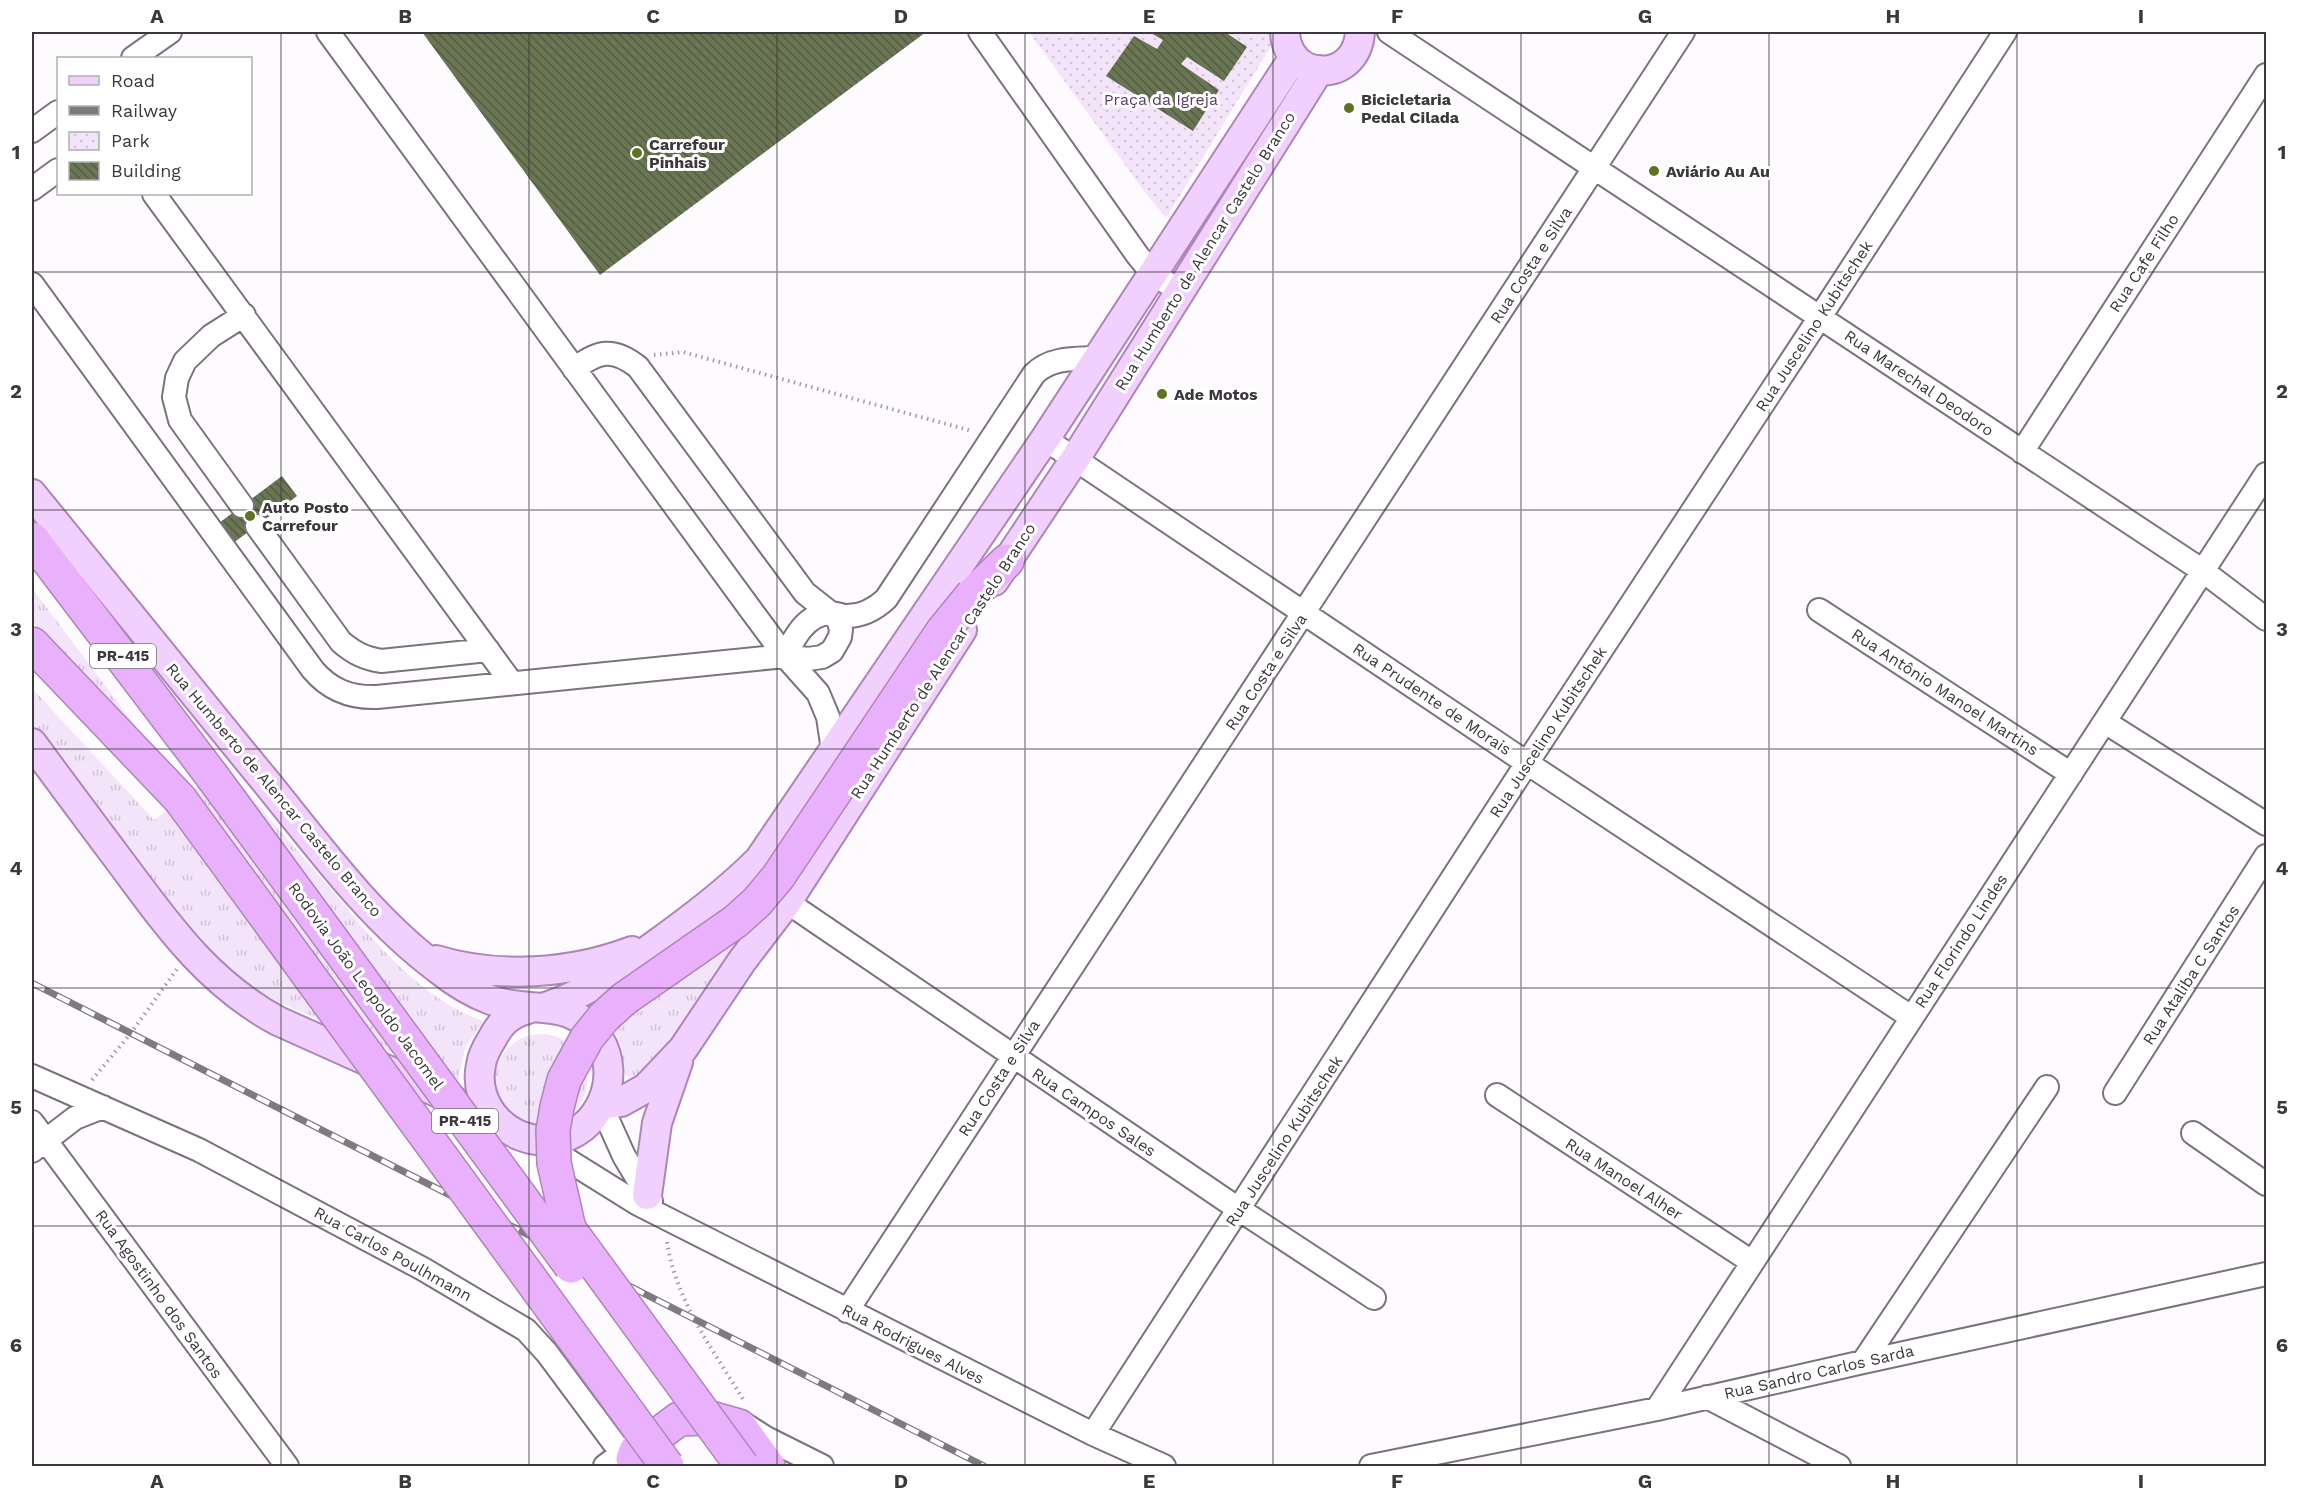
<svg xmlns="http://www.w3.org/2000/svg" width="2298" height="1498" font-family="'Work Sans',sans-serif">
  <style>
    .grass { fill: url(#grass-tufts) }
    .park { fill: url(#park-dots) }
    .building { fill: url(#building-back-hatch) }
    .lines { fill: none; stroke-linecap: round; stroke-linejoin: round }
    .minor-casing { stroke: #7c727f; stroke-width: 26 }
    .major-casing { stroke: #ac86b8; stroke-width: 32 }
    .highway-casing { stroke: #ac86b8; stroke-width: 36 }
    .path { stroke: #9f9ca0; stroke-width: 4; stroke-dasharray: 1.5 4.5; stroke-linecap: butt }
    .minor { stroke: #fff; stroke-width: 22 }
    .major { stroke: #f2d0fd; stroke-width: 28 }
    .highway { stroke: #e9b1fb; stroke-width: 33 }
    .rail-casing { stroke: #7e7a7f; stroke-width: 7 }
    .rail { stroke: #fff; stroke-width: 4.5; stroke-dasharray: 14; stroke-linecap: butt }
    .highway-bridge-casing { stroke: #ac86b8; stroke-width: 36; stroke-linecap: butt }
    .highway-bridge { stroke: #e9b1fb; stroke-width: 33 }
    .grid { fill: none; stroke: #3b373c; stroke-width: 1.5; stroke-opacity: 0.55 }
    .poi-dot { fill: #5d7222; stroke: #fff; stroke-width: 2 }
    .labels { text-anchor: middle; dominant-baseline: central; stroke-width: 6; stroke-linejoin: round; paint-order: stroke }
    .shield { fill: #fff; stroke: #767376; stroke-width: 1.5 }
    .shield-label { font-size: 15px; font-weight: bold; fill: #3b373c }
    .park-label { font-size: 16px; fill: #5c3b67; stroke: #fff }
    .poi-label { font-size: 16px; font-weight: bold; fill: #3b373c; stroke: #fff; text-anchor: start }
    .street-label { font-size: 16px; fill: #3b373c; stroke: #fff }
    .neatline { fill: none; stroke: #3b373c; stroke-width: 2 }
    .grid-label { font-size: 20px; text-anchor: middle; font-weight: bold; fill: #3b373c }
  </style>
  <defs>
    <pattern id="grass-tufts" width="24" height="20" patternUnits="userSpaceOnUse" patternTransform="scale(1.5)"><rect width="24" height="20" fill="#f4e4fa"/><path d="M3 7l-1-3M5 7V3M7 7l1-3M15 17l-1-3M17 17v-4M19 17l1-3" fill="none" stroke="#d2c4d7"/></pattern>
    <pattern id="park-dots" width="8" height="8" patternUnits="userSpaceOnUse" patternTransform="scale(1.5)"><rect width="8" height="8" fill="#f4e4fa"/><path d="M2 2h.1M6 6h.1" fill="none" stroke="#d2c4d7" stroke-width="1.8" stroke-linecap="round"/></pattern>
    <pattern id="building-back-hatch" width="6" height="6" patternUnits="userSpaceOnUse" patternTransform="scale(1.5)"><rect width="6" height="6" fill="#6a7553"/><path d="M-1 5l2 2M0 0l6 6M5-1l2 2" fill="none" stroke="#545c43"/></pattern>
  </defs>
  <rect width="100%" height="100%" fill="#fdfbfe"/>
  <!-- grass -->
  <path class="grass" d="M32,588L155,752L32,621Z
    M32,688L154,820L226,767C257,804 289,841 321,878C367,932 415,997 483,1021L465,1048L458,1081L270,998L237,976L203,946L32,723Z
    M757,913L670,1045L640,1081L625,1075L622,1049L612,1025Z
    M495 1080a46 46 0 1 1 92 0a46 46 0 1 1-92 0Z"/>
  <!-- park -->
  <path class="park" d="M1029,32H1276L1279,33L1166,218L1144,191Z"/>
  <!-- building -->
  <path class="building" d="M422,32H926L600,275Z
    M1149,32H1225L1247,47L1224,81L1187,57L1181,64L1219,90L1193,131L1106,76L1134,36L1157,49L1163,40Z
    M282,476L297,496L229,546L215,526Z"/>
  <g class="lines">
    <defs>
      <path id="minor" d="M328,32L748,606L785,656L818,693L828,717L833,750
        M980,32L1138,256L1153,274L1180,291
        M1389,32L2203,571L2266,619
        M133,58L170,32
        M32,131L58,112
        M32,189L58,170
        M154,194L511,682
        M32,284L313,670C330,690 350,698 377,697L785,656L808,659L822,657L832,651L840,637L841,629L838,619L805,593L638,367C613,347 598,351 574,369
        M1045,439L1527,763L1911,1017
        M2022,452L2266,75
        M242,506L180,420L174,397L177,378L185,361L211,336L244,315
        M257,526L341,642C354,653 364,658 381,661L488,650
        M1819,610L2071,774
        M785,656C794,638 806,614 830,613C835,613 840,615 844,616C861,617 874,610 886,599L1034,374C1051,357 1075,359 1098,358
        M2105,722L2266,824
        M787,902L1240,1210L1374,1298
        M32,1076L199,1150L423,1269L526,1330L547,1353L631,1466
        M2115,1093L2266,856
        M1497,1095L1752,1262
        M601,1105L624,1156L651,1201
        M32,1122L287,1466
        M2193,1133L2266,1184
        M545,1146L638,1204L1093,1434L1164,1466
        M32,1151L75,1118L103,1107
        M847,1311L1683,32
        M1863,1362L2047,1087
        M1707,1397L1839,1466
        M1657,1409L2266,474
        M744,1424L766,1438L822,1466
        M1093,1434L1527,763L1820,317L2005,32
        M605,1466L633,1445
        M1371,1466L1657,1409L1863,1362L2266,1274"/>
      <path id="major" d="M1285,32C1287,83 1357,84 1360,32
        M32,494C110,590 188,687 267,783C319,847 370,918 437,968C453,981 472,993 491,1000C531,1015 572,995 599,1039C623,1077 599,1135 552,1140C510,1145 472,1107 481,1065C482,1056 487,1047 492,1039C497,1029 505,1019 515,1014C520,1011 526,1010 531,1008
        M994,581L1075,459L1319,70
        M32,743C62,784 92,824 122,864C168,926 208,983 278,1021L452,1099
        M436,960C498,979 571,974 632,951
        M546,1007C590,992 625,967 662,940C696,915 729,890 759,860L1045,439L1294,57
        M601,1105L621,1102L646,1088L683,1049L742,961L787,902L962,630
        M647,1195L657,1123L678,1062"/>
      <path id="highway" d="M32,539L212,776
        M973,594L1007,561
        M32,644L180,799
        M634,1466L633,1459L636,1451L679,1419L711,1418L739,1426L768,1466"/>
    </defs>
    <!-- minor casing -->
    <use href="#minor" class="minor-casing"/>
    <!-- major casing -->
    <use href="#major" class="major-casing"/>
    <!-- highway casing -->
    <use href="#highway" class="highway-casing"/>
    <!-- path -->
    <path class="path" d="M654,355L683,352L972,431
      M92,1080L131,1033L177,969
      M667,1242C676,1301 713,1350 743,1399"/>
    <!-- minor -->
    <use href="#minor" class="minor"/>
    <!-- major -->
    <use href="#major" class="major"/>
    <!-- highway -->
    <use href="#highway" class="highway"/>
    <defs>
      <path id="rail" d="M32,983L984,1466"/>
    </defs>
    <!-- rail casing -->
    <use href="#rail" class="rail-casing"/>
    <!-- rail -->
    <use href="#rail" class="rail"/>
    <defs>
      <path id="highway-bridge" d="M212,776L571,1266
        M180,799L667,1466
        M742,1466L569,1229L554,1163L553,1130L557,1107L564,1080L587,1038L604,1017L624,999L736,921L757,902L778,877L942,632L973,594"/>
    </defs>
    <!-- highway-bridge casing -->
    <use href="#highway-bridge" class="highway-bridge-casing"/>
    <!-- highway-bridge -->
    <use href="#highway-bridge" class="highway-bridge"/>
  </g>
  <!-- grid -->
  <path class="grid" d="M281,32V1466M529,32V1466M777,32V1466M1025,32V1466M1273,32V1466M1521,32V1466M1769,32V1466M2017,32V1466M32,272H2266M32,510H2266M32,749H2266M32,988H2266M32,1226H2266"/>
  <!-- markers -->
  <g class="poi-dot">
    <circle cx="1349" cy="108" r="6"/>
    <circle cx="637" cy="153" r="6"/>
    <circle cx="1654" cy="171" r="6"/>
    <circle cx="1162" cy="394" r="6"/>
    <circle cx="250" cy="516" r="6"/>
  </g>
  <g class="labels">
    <!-- shield labels -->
    <g class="shield">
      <rect x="90" y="644" width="66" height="24" rx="4.5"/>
      <rect x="432" y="1109" width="66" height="24" rx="4.5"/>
    </g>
    <g class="shield-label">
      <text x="123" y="656">PR-415</text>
      <text x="465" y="1121">PR-415</text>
    </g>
    <!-- park labels -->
    <g class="park-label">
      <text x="1161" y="99">Praça da Igreja</text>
    </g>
    <!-- poi labels -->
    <g class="poi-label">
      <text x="1361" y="99">Bicicletaria<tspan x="1361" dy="18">Pedal Cilada</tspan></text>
      <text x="649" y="144">Carrefour<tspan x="649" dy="18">Pinhais</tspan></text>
      <text x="1666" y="171">Aviário Au Au</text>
      <text x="1174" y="394">Ade Motos</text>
      <text x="262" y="507">Auto Posto<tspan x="262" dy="18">Carrefour</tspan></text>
    </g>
    <!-- street labels -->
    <g class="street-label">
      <text transform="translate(1205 251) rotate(-58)">Rua Humberto de Alencar Castelo Branco</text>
      <text transform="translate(2144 263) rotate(-57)">Rua Cafe Filho</text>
      <text transform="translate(1531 265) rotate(-57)">Rua Costa e Silva</text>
      <text transform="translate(1814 326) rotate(-57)">Rua Juscelino Kubitschek</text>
      <text transform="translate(1919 383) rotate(34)">Rua Marechal Deodoro</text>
      <text transform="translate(943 661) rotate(-57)">Rua Humberto de Alencar Castelo Branco</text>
      <text transform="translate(1266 672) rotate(-57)">Rua Costa e Silva</text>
      <text transform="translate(1945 692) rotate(33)">Rua Antônio Manoel Martins</text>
      <text transform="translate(1432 699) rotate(34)">Rua Prudente de Morais</text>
      <text transform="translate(1548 732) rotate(-57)">Rua Juscelino Kubitschek</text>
      <text transform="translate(274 790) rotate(50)">Rua Humberto de Alencar Castelo Branco</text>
      <text transform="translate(1961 941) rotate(-57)">Rua Florindo Lindes</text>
      <text transform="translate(2191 975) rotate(-57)">Rua Ataliba C Santos</text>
      <text transform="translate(366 986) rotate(54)">Rodovia João Leopoldo Jacomel</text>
      <text transform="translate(999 1078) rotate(-57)">Rua Costa e Silva</text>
      <text transform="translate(1094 1112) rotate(34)">Rua Campos Sales</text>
      <text transform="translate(1284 1141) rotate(-57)">Rua Juscelino Kubitschek</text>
      <text transform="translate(1624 1179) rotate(33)">Rua Manoel Alher</text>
      <text transform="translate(393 1254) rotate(29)">Rua Carlos Poulhmann</text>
      <text transform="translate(159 1294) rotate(54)">Rua Agostinho dos Santos</text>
      <text transform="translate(913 1344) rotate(27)">Rua Rodrigues Alves</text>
      <text transform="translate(1819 1372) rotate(-13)">Rua Sandro Carlos Sarda</text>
    </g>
  </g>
  <!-- border -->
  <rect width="2298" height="1498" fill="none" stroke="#ffffff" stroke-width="66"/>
  <!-- legend -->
  <rect x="57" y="57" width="195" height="138" fill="#ffffff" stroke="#b1afb1" stroke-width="1.5"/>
  <rect x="69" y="76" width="30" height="9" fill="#f2d0fd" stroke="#b1afb1" stroke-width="1.5"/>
  <text x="111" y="87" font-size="18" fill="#3b373c">Road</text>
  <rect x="69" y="106" width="30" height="9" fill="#7e7a7f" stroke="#b1afb1" stroke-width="1.5"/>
  <text x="111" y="117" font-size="18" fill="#3b373c">Railway</text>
  <rect x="69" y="132" width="30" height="18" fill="url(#park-dots)" stroke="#b1afb1" stroke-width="1.5"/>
  <text x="111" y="147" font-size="18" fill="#3b373c">Park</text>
  <rect x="69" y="162" width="30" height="18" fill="url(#building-back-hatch)" stroke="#b1afb1" stroke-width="1.5"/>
  <text x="111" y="177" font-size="18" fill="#3b373c">Building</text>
  <rect x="33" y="33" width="2232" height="1432" class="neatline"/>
  <g class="grid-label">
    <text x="157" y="23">A</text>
    <text x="405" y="23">B</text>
    <text x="653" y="23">C</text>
    <text x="901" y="23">D</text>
    <text x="1149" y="23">E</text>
    <text x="1397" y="23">F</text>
    <text x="1645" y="23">G</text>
    <text x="1893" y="23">H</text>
    <text x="2141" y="23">I</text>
    <text x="16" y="159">1</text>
    <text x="2282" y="159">1</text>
    <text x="16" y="398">2</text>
    <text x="2282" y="398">2</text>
    <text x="16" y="636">3</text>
    <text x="2282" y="636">3</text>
    <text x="16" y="875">4</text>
    <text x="2282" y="875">4</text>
    <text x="16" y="1114">5</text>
    <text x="2282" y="1114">5</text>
    <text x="16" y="1352">6</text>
    <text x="2282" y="1352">6</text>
    <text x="157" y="1488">A</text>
    <text x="405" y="1488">B</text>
    <text x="653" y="1488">C</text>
    <text x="901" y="1488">D</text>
    <text x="1149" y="1488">E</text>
    <text x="1397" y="1488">F</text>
    <text x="1645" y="1488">G</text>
    <text x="1893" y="1488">H</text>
    <text x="2141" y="1488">I</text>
  </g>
</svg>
